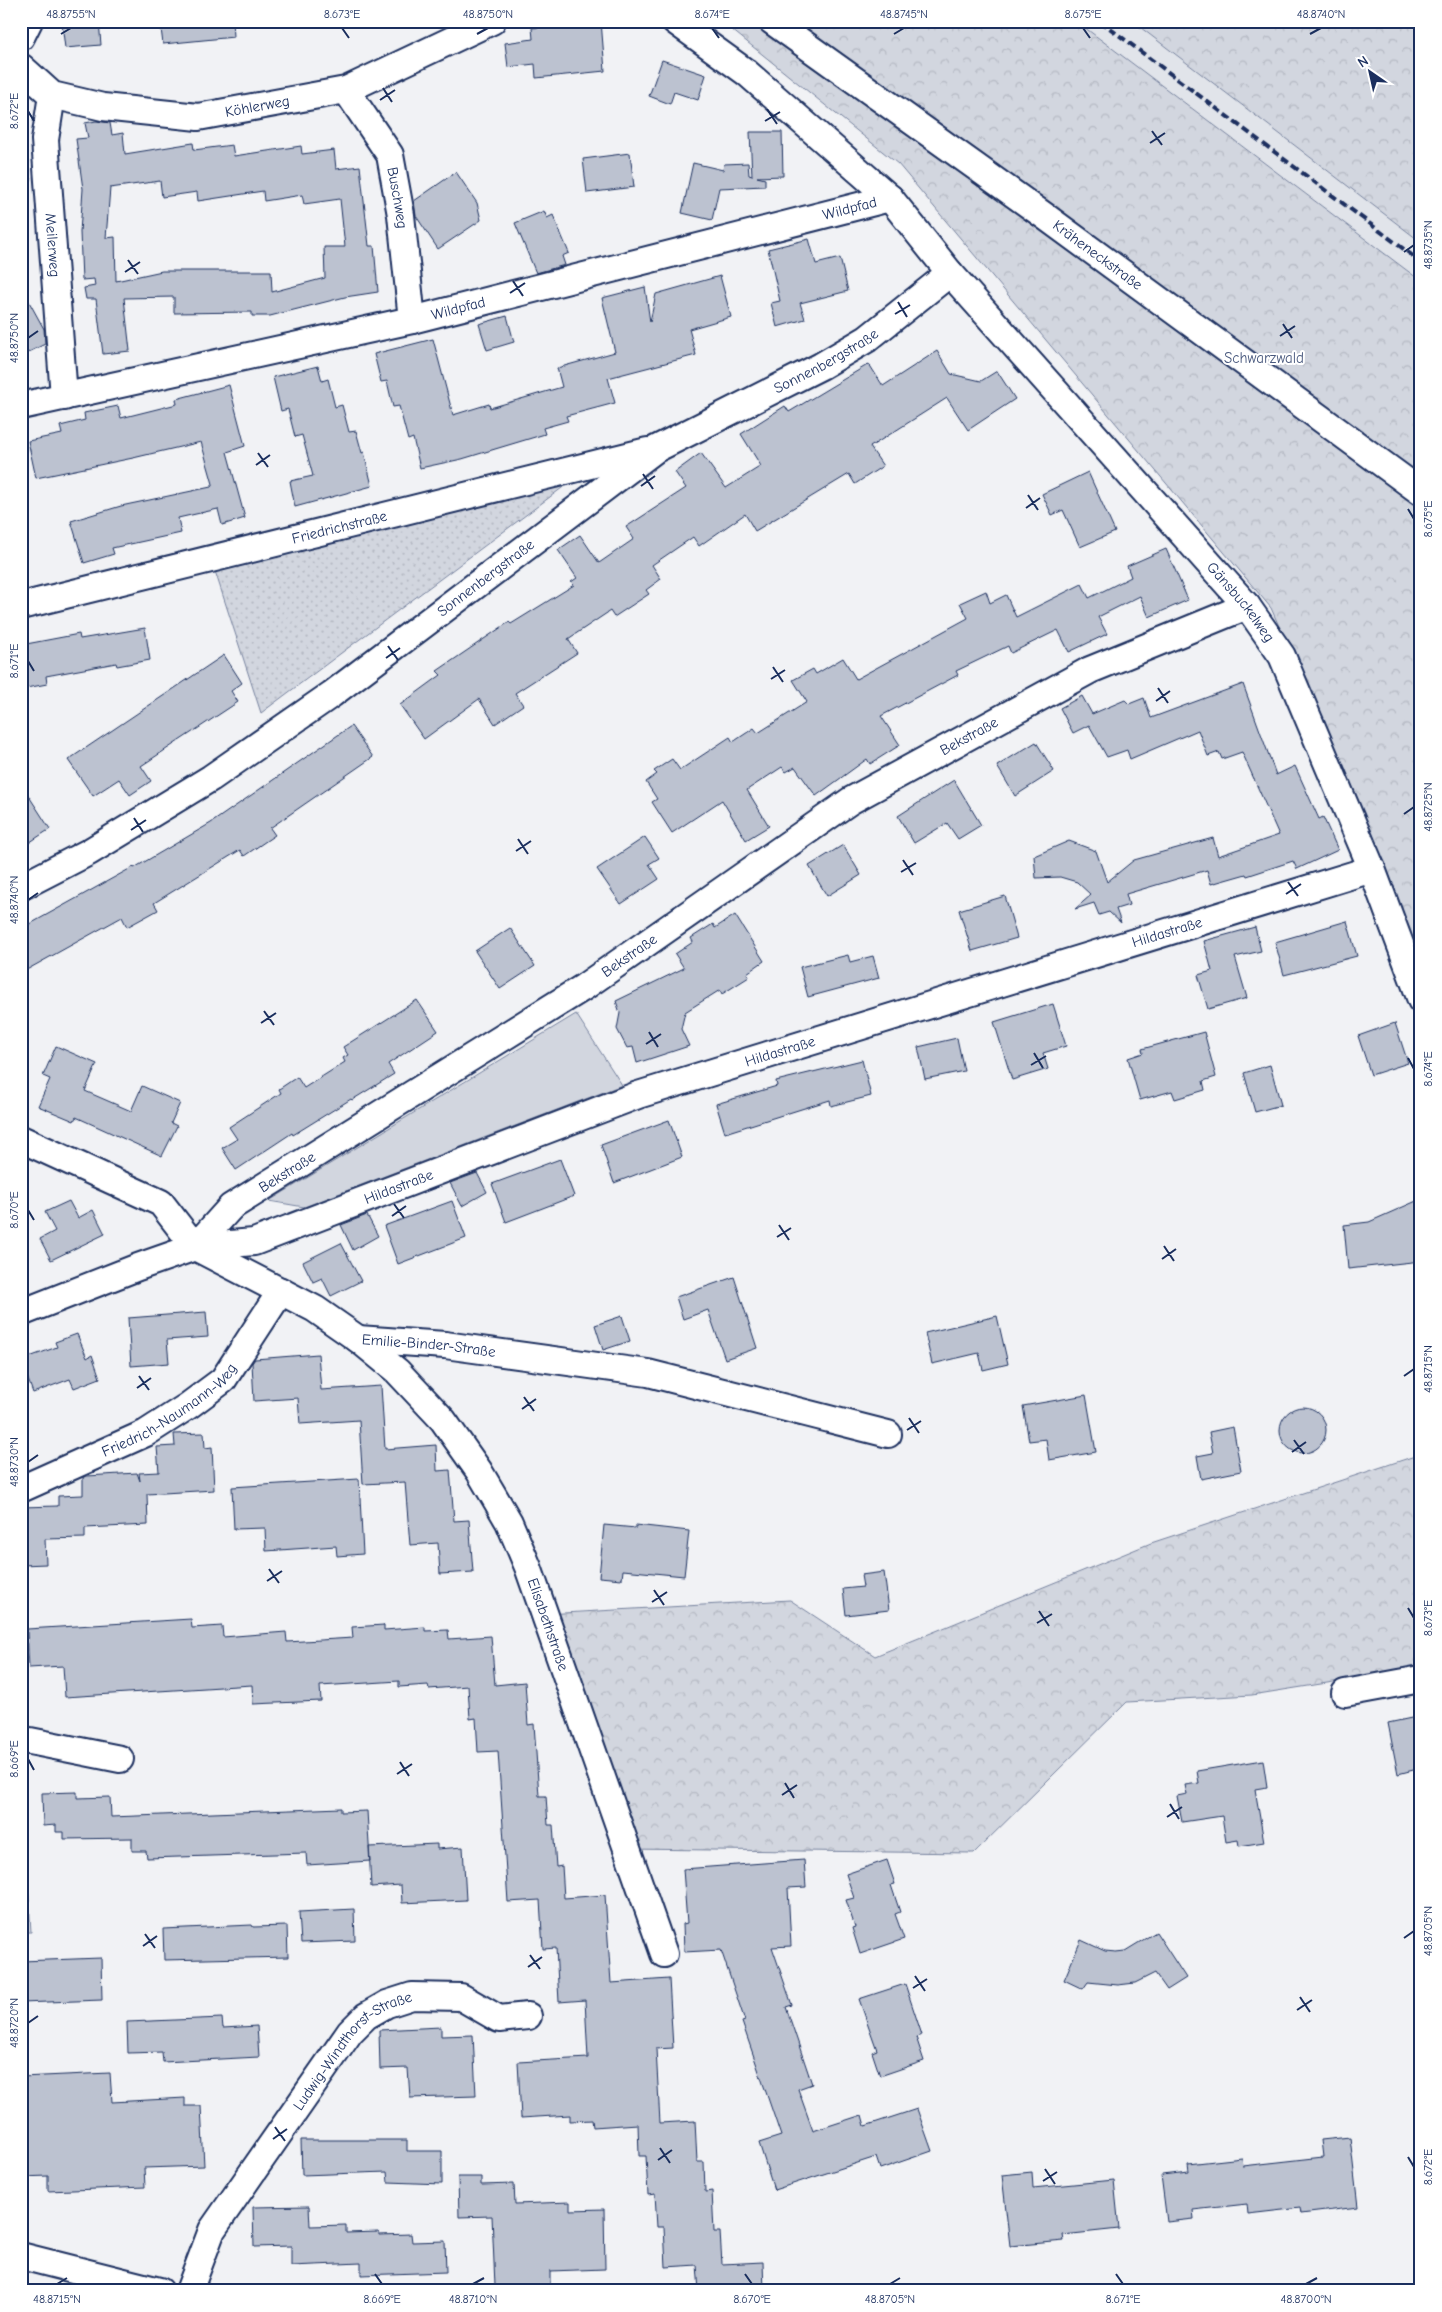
<svg xmlns="http://www.w3.org/2000/svg" width="1442" height="2312" font-family="'Comic Neue',sans-serif">
  <style>
    .built { fill: #e1e4ea }
    .grass { fill: #d2d6df; stroke: #76829e }
    .forest { fill: url(#forest-crowns); stroke: #76829e }
    .park { fill: url(#park-dots); stroke: #76829e }
    .building { fill: #bcc2d0; stroke: #1b2f5e; fill-rule: evenodd }
    .lines { fill: none; stroke-linecap: round; stroke-linejoin: round }
    .street-casing { stroke: #1b2f5e; stroke-width: 30 }
    .street { stroke: #fff; stroke-width: 26 }
    .rail { stroke: #1b2f5e; stroke-width: 4; stroke-dasharray: 8 4; stroke-linecap: butt }
    .ticks { fill: none; stroke: #1b2f5e; stroke-width: 2 }
    .labels { text-anchor: middle; dominant-baseline: central; stroke-width: 4; stroke-linejoin: round; paint-order: stroke }
    .street-label { font-size: 15px; fill: #1b2f5e; stroke: #fff }
    .park-label { font-size: 15px; fill: #49597e; stroke: #fff }
    .neatline { fill: none; stroke: #1b2f5e; stroke-width: 2 }
    .ticks-label { font-size: 12px; text-anchor: middle; fill: #1b2f5e }
  </style>
  <defs>
    <pattern id="forest-crowns" width="20" height="18" patternUnits="userSpaceOnUse" patternTransform="scale(1.25)"><rect width="20" height="18" fill="#d2d6df"/><path d="M2 6a3 3 0 1 1 6 0M12 15a3 3 0 1 1 6 0" fill="none" stroke="#b4b8c2"/></pattern>
    <pattern id="park-dots" width="8" height="8" patternUnits="userSpaceOnUse" patternTransform="scale(1.25)"><rect width="8" height="8" fill="#d2d6df"/><path d="M2 2h.1M6 6h.1" fill="none" stroke="#b4b8c2" stroke-width="1.8" stroke-linecap="round"/></pattern>
  </defs>
  <rect width="100%" height="100%" fill="#f1f2f5"/>
  <filter id="ink" filterUnits="userSpaceOnUse"><feTurbulence type="fractalNoise" baseFrequency=".02" numOctaves="2"/><feDisplacementMap in="SourceGraphic" scale="10" xChannelSelector="R" yChannelSelector="G"/><feConvolveMatrix kernelMatrix="1 2 1 2 8 2 1 2 1" color-interpolation-filters="sRGB"/></filter>
  <g filter="url(#ink)">
    <!-- built -->
    <path class="built" d="M1076,21H1132L1421,242V281Z"/>
    <!-- grass -->
    <path class="grass" d="M576,1014L622,1085L304,1207L269,1201Z"/>
    <!-- forest -->
    <path class="forest" d="M721,21H1076L1421,281V961L1392,882L1271,608L898,164Z
      M1132,21H1421V242Z
      M1421,1454V1668L1252,1695L1127,1702L974,1853L626,1849L546,1614L790,1600L875,1656L1151,1543Z"/>
    <!-- park -->
    <path class="park" d="M574,479L261,713L215,571Z
      M21,1882H28L31,1932H21Z"/>
    <!-- building -->
    <path class="building" d="M70,21H99L101,45L65,48L62,24Z
      M160,21H233L234,37L163,44Z
      M601,21L605,71L536,78L535,64L508,67L505,43L533,39L532,28Z
      M662,60L706,75L698,100L674,92L670,104L649,96Z
      M96,121L110,123L112,135L123,133L125,154L193,143L194,150L232,145L234,156L301,146L302,154L334,150L336,169L360,166L369,246H374L378,292L345,297L270,316H252V312L174,313V297L124,298L130,351L103,354L96,299H86L84,288L95,286L94,279L82,280L80,232L83,189L76,139L88,138L85,123ZM160,181L162,197L197,192L198,201L263,191L264,201L302,195L304,204L340,199L345,247H324L325,278L272,292L271,271H162L116,281L115,237L106,238L110,188Z
      M750,132H782L783,176L757,177L765,179V186L719,188L712,220L682,213L693,163L723,170L724,164L748,163L749,175L752,176Z
      M630,153L634,187L587,193L583,159Z
      M456,172L477,203L481,220L438,249L416,216L414,201Z
      M544,211L547,218L553,215L569,253L562,256L565,265L536,273L515,223Z
      M809,239L816,264L840,258L848,291L800,303L805,319L777,327L771,303L780,301L768,249Z
      M720,276L731,317L689,329L696,355L608,378L615,403L566,416L568,421L543,428L545,434L462,459L420,468L413,438L408,440L399,406L393,407L387,381L381,382L374,354L433,339L453,415L489,404L490,408L562,387L557,368L615,352L602,298L645,287L650,322L656,294Z
      M21,287L44,329L45,344L21,356Z
      M507,316L514,342L487,350L479,324Z
      M937,351L951,374L981,381L997,371L1015,399L968,430L947,398L870,447L883,466L855,484L849,474L755,531L745,514L699,546L693,537L652,565L661,579L646,590L649,594L614,617L610,611L568,639L577,653L515,693L523,705L495,724L479,699L424,739L400,705L441,675L437,671L509,622L511,624L574,585L571,582L577,578L558,550L580,535L599,563L634,539L626,527L686,488L675,472L701,453L726,488L761,466L741,434L785,406L789,412L869,364L883,386Z
      M318,366L322,381L328,379L335,407L342,405L349,432L356,431L362,453L364,452L372,486L295,507L290,481L313,476L302,435L295,437L288,409L281,411L273,377Z
      M229,385L245,446L227,452L245,518L222,525L218,509L178,518L181,533L112,548L114,554L84,563L71,521L121,506L211,487L213,484L201,442L133,458L36,478L28,441L62,434L60,426L85,420L84,413L118,406L121,418L177,404L176,399Z
      M1088,472L1115,532L1080,547L1063,510L1052,515L1042,494Z
      M1166,549L1188,600L1149,617L1140,596L1098,617L1107,634L1069,652L1058,630L1011,653L1008,646L956,671L958,675L881,716L900,745L870,764L867,759L816,796L795,767L786,772L782,767L747,790L769,826L746,840L722,800L672,833L652,802L657,799L646,782L657,774L654,771L672,759L680,770L730,737L733,742L754,728L758,733L807,702L793,680L813,669L816,674L843,658L856,679L968,618L960,603L986,591L990,603L1006,595L1016,617L1082,584L1089,598L1131,577L1127,566Z
      M145,628L150,660L117,666L116,663L46,676L47,684L21,689V645L79,634L80,639Z
      M224,655L242,683L231,691L238,702L141,766L151,781L130,795L119,779L93,796L68,760Z
      M1243,684L1276,775L1295,766L1319,819L1323,817L1338,850L1297,869L1293,861L1247,876L1246,874L1211,884L1207,870L1126,894L1129,905L1116,909L1121,923L1109,912L1099,915L1094,903L1075,909L1091,895L1077,882L1060,877L1036,878L1034,856L1069,841L1096,851L1107,882L1134,860L1213,838L1218,856L1279,835L1242,752L1222,759L1219,752L1208,756L1198,730L1130,759L1127,750L1107,757L1089,725L1073,733L1060,708L1082,696L1092,714L1125,700L1129,704L1144,698L1151,718Z
      M351,726L373,757L270,828L275,835L244,856L240,850L154,903L158,910L127,927L122,917L21,973V929L133,867L134,868L211,823Z
      M1036,742L1054,771L1015,796L997,766Z
      M954,780L981,825L958,839L947,823L914,843L898,816Z
      M21,784L50,829L21,848Z
      M645,837L659,858L649,864L659,879L621,904L597,869Z
      M843,845L861,875L827,896L809,866Z
      M1005,896L1017,938L972,951L959,910Z
      M735,915L764,961L747,973L749,977L722,994L720,990L685,1012L681,1029L689,1046L637,1063L633,1047L627,1048L617,1029L620,1013L616,1001L684,968L675,954L693,942L691,938L713,924L715,928Z
      M1347,921L1357,956L1284,975L1275,942Z
      M1255,927L1261,951L1235,957L1247,998L1208,1009L1198,975L1212,971L1204,941Z
      M510,928L535,966L500,989L475,951Z
      M848,955L850,962L873,956L879,978L808,997L800,967Z
      M417,1000L438,1031L388,1064L394,1074L352,1100L351,1099L293,1135L292,1133L236,1170L222,1148L237,1139L229,1127L281,1093L279,1089L297,1077L304,1088L345,1062L343,1058L348,1055L343,1047Z
      M1053,1004L1066,1046L1043,1053L1048,1069L1012,1080L994,1022Z
      M1395,1023L1408,1063L1371,1075L1358,1036Z
      M1204,1032L1216,1077L1203,1081L1205,1090L1175,1099L1172,1091L1140,1100L1128,1058L1143,1053L1142,1049Z
      M957,1038L964,1071L925,1079L918,1047Z
      M56,1046L97,1064L85,1091L131,1111L142,1086L180,1103L171,1123L177,1126L162,1156L76,1117L74,1121L38,1106L50,1079L43,1076Z
      M862,1060L871,1096L831,1106L830,1100L725,1133L716,1104L777,1086L776,1081Z
      M1270,1065L1281,1105L1255,1112L1244,1073Z
      M669,1120L682,1157L614,1183L601,1145Z
      M560,1159L574,1196L506,1222L492,1184Z
      M477,1173L487,1192L462,1206L450,1183Z
      M1421,1199V1261L1348,1269L1344,1225L1369,1222Z
      M69,1201L78,1218L93,1210L105,1234L51,1260L40,1239L55,1231L45,1212Z
      M452,1201L466,1238L398,1264L384,1226Z
      M367,1215L378,1236L353,1250L341,1225Z
      M341,1243L361,1281L331,1296L322,1278L313,1282L303,1262Z
      M734,1277L757,1348L725,1359L708,1310L683,1319L676,1297Z
      M206,1312L208,1337L167,1340L169,1363L131,1366L128,1318Z
      M622,1316L630,1341L603,1350L595,1325Z
      M997,1316L1008,1364L983,1370L979,1353L932,1364L925,1333Z
      M77,1334L87,1358L92,1355L100,1378L74,1388L70,1379L33,1393L21,1360L57,1347L55,1342Z
      M318,1354L321,1390L381,1386L385,1449L436,1445L437,1471L450,1470L454,1521L469,1520L473,1572L440,1574L438,1543L410,1545L405,1482L363,1484L359,1420L300,1424L298,1398L254,1401L252,1363L255,1359Z
      M1086,1395L1096,1452L1049,1460L1046,1439L1029,1441L1023,1406Z
      M1280 1430a23 23 0 1 1 46 0a23 23 0 1 1-46 0Z
      M1233,1427L1241,1471L1201,1479L1197,1456L1213,1453L1209,1432Z
      M204,1433L205,1448L212,1447L214,1490L147,1494L148,1525L85,1528V1538L45,1539L46,1564L22,1565L21,1507L58,1506V1496L83,1495V1478L87,1476L137,1473L140,1481L139,1473L159,1472L157,1447L175,1446L174,1434Z
      M359,1479L363,1554L337,1556L336,1546L266,1551L265,1528L234,1529L232,1487Z
      M604,1525L636,1528V1525L689,1531L684,1576L623,1570L622,1579L599,1577Z
      M884,1572L889,1610L846,1615L843,1589L863,1587L861,1575Z
      M191,1619L192,1628L222,1626L223,1637L286,1632L287,1642L353,1638L352,1627L384,1625V1630L425,1627V1631L448,1630L449,1639L491,1636L495,1685L525,1682L528,1725L534,1724L539,1796H546L548,1825H553L556,1867L562,1866L564,1898L605,1895L611,1983L669,1979L673,2048L656,2049L660,2123L695,2121L697,2162H704L705,2192L712,2191L714,2232H720L722,2264L763,2262L764,2291H699L697,2265L666,2267L664,2227H657L655,2194L648,2195L646,2156H639L638,2124L593,2127L592,2120L570,2121V2115L521,2118L518,2062L588,2058L585,2000L559,2002L556,1948L543,1949L540,1900L508,1902L498,1751L478,1752L476,1718L470,1719L468,1686L429,1689L428,1685L399,1687V1681L320,1686L321,1701L253,1704L252,1685L65,1697L63,1666L29,1668L27,1629Z
      M1421,1716V1768L1398,1774L1388,1723Z
      M1263,1760L1267,1787L1255,1789L1264,1842L1239,1846L1238,1840L1226,1842L1222,1816L1182,1822L1177,1796L1187,1794L1185,1785L1199,1783L1197,1771Z
      M77,1792V1798L110,1797L111,1817L341,1808V1812L367,1811L370,1861L307,1865L306,1853L147,1858L146,1851H132V1838L64,1839V1832H56V1825L43,1826L42,1793Z
      M437,1844V1849L463,1847L466,1900L402,1903L401,1885L371,1887L369,1847Z
      M804,1860L806,1887L788,1888L791,1946L772,1947L792,2005L786,2007L812,2084L798,2089L813,2131L862,2115L865,2126L917,2109L932,2151L880,2169L876,2157L774,2190L759,2143L781,2136L742,2022L745,2021L721,1950L684,1952L683,1924L687,1923L683,1869Z
      M887,1860L895,1884L891,1885L900,1912L895,1914L904,1939L860,1954L852,1928L855,1927L846,1900L854,1898L846,1874Z
      M354,1909L355,1941L301,1943L299,1912Z
      M252,1925L253,1927L287,1926L288,1957L164,1960L163,1929Z
      M1156,1932L1186,1978L1167,1990L1155,1973L1135,1983L1118,1985L1088,1982L1083,1989L1064,1980L1081,1940L1105,1951L1116,1952L1125,1951Z
      M101,1958L102,2000L21,2003V1961Z
      M905,1984L922,2035L916,2037L924,2061L880,2076L872,2052L877,2050L859,1999Z
      M222,2018L223,2028L257,2026L259,2057L163,2062L162,2052L128,2053L127,2022Z
      M441,2027V2036L473,2035L476,2096L410,2098L408,2068L380,2069L379,2030Z
      M110,2073L112,2102L185,2098V2106H201L204,2166L144,2168L145,2187L48,2191V2176L21,2177V2077Z
      M1350,2137L1358,2207L1301,2214L1300,2208L1248,2214L1247,2204L1193,2210L1194,2219L1167,2222L1161,2175L1189,2172L1188,2164L1242,2158L1243,2166L1323,2157L1321,2140Z
      M301,2140H407V2151H442V2184L388,2182L387,2172L302,2175Z
      M1032,2172L1033,2188L1114,2180L1119,2229L1063,2235L1064,2241L1010,2246L1002,2175Z
      M458,2177H481V2185L514,2184L515,2204L570,2202V2210L604,2209L605,2269L550,2271V2285L495,2286L492,2216L459,2217Z
      M309,2206L310,2226L346,2225V2233L379,2232V2235L411,2234L412,2242L445,2241L446,2272L361,2275V2263L291,2266V2246L254,2247L253,2207Z"/>
    <g class="lines">
      <defs>
        <g id="street">
          <path id="s1" d="M675,21L747,73L890,198L950,273L1247,606L1282,656L1372,869L1421,1000"/>
          <path id="s2" d="M772,21L1046,217L1421,492"/>
          <path d="M21,37L29,21"/>
          <path id="s3" d="M21,67L52,95L103,107L198,117L346,90L492,21"/>
          <path id="s4" d="M346,90L390,155L401,215L412,320"/>
          <path id="s5" d="M52,95L45,140L64,397"/>
          <path id="s6" d="M21,406L412,320L890,198"/>
          <path id="s7" d="M21,606L647,451"/>
          <path id="s8" d="M21,887L89,852L211,778L332,694L656,449L821,366L867,339L950,273"/>
          <path id="s9" d="M21,1139L161,1203L195,1247L315,1309L358,1339L397,1371L443,1420L479,1471L509,1522L528,1567L664,1954"/>
          <path id="s10" d="M195,1247L254,1242L638,1095L1372,869"/>
          <path id="s11" d="M21,1313L138,1267L195,1247L231,1207L584,987L850,801L1090,670L1247,606"/>
          <path id="s12" d="M358,1339L445,1345L648,1373L888,1434"/>
          <path id="s13" d="M21,1489L146,1433L188,1406L223,1380L281,1291"/>
          <path d="M1345,1693L1421,1679"/>
          <path d="M21,1741H30L120,1759"/>
          <path d="M21,2256L160,2291"/>
          <path id="s14" d="M189,2291L212,2230L350,2032L366,2016L387,2004L412,1996L461,1997L499,2019L528,2016"/>
        </g>
      </defs>
      <!-- street casing -->
      <use href="#street" class="street-casing"/>
      <!-- street -->
      <use href="#street" class="street"/>
      <!-- rail -->
      <path class="rail" d="M1100,21L1421,262"/>
    </g>
  </g>
  <!-- ticks -->
  <path class="ticks" d="M342,28L349,38M712,28L719,38M1083,28L1090,38M61,34L71,28M477,34L488,28M894,34L904,28M1310,34L1321,28M383,88L392,102M380,100L395,90M767,109L777,124M28,111L34,121M765,121L780,112M1152,131L1162,145M1150,143L1165,133M1404,252L1414,245M128,260L138,274M125,272L140,262M513,281L523,296M510,293L525,283M898,302L907,317M895,314L910,305M1283,324L1292,338M1280,336L1295,326M28,338L38,331M258,453L268,467M256,465L270,455M643,474L653,489M641,486L655,476M1028,495L1038,510M1026,508L1040,498M1408,509L1414,519M388,646L398,660M386,658L400,648M28,661L34,671M773,667L783,682M771,679L785,670M1158,688L1168,703M1156,701L1170,691M1404,814L1414,807M134,818L143,832M131,830L146,820M518,839L528,854M516,851L531,841M903,860L913,875M901,872L916,863M1288,882L1298,896M1286,894L1301,884M28,900L38,893M264,1011L274,1025M261,1023L276,1013M649,1032L658,1047M646,1044L661,1034M1034,1053L1043,1068M1408,1058L1414,1069M1031,1065L1046,1056M394,1204L404,1218M28,1210L34,1220M392,1216L406,1206M779,1225L789,1240M777,1237L791,1228M1164,1246L1174,1261M1162,1259L1176,1249M139,1376L149,1390M1404,1376L1414,1369M137,1388L151,1378M524,1397L534,1411M522,1409L536,1399M909,1418L919,1433M907,1430L921,1421M1294,1440L1304,1454M1292,1452L1306,1442M28,1462L38,1455M269,1569L279,1583M267,1581L282,1571M654,1590L664,1605M652,1602L667,1592M1408,1608L1414,1618M1039,1611L1049,1626M1037,1623L1052,1614M28,1759L34,1770M400,1762L409,1776M397,1774L412,1764M785,1783L794,1798M782,1795L797,1785M1170,1804L1179,1819M1167,1817L1182,1807M145,1934L155,1948M1404,1938L1414,1931M143,1946L157,1936M530,1955L540,1969M528,1967L542,1957M915,1976L925,1991M913,1988L927,1979M1300,1997L1310,2012M1297,2010L1312,2000M28,2023L38,2016M275,2127L285,2141M273,2139L287,2129M660,2148L670,2163M1408,2157L1414,2167M658,2160L672,2150M1045,2169L1055,2184M1043,2181L1057,2172M375,2274L382,2284M745,2274L752,2284M1116,2274L1123,2284M57,2284L67,2278M473,2284L484,2278M890,2284L900,2278M1306,2284L1317,2278"/>
  <g class="labels">
    <!-- street labels -->
    <g class="street-label">
      <text stroke="none"><textPath href="#s3" startOffset="250">Köhlerweg</textPath></text>
      <text stroke="none"><textPath href="#s4" startOffset="122">Buschweg</textPath></text>
      <text stroke="none"><textPath href="#s6" startOffset="852">Wildpfad</textPath></text>
      <text stroke="none"><textPath href="#s5" startOffset="151">Meilerweg</textPath></text>
      <text stroke="none"><textPath href="#s2" startOffset="401">Kräheneckstraße</textPath></text>
      <text stroke="none"><textPath href="#s6" startOffset="448">Wildpfad</textPath></text>
      <text stroke="none"><textPath href="#s8" startOffset="964">Sonnenbergstraße</textPath></text>
      <text stroke="none"><textPath href="#s7" startOffset="328">Friedrichstraße</textPath></text>
      <text stroke="none"><textPath href="#s8" startOffset="559">Sonnenbergstraße</textPath></text>
      <text stroke="none"><textPath href="#s1" startOffset="814">Gänsbuckelweg</textPath></text>
      <text stroke="none"><textPath href="#s11" startOffset="1116">Bekstraße</textPath></text>
      <text stroke="none"><textPath href="#s10" startOffset="1024">Hildastraße</textPath></text>
      <text stroke="none"><textPath href="#s11" startOffset="711">Bekstraße</textPath></text>
      <text stroke="none"><textPath href="#s10" startOffset="619">Hildastraße</textPath></text>
      <text stroke="none"><textPath href="#s11" startOffset="306">Bekstraße</textPath></text>
      <text stroke="none"><textPath href="#s10" startOffset="214">Hildastraße</textPath></text>
      <text stroke="none"><textPath href="#s12" startOffset="71">Emilie-Binder-Straße</textPath></text>
      <text stroke="none"><textPath href="#s13" startOffset="169">Friedrich-Naumann-Weg</textPath></text>
      <text stroke="none"><textPath href="#s9" startOffset="746">Elisabethstraße</textPath></text>
      <text stroke="none"><textPath href="#s14" startOffset="296">Ludwig-Windthorst-Straße</textPath></text>
    </g>
    <!-- park labels -->
    <g class="park-label">
      <text x="1264" y="358">Schwarzwald</text>
    </g>
  </g>
  <!-- margin -->
  <rect width="1442" height="2312" fill="none" stroke="#fff" stroke-width="55"/>
  <!-- north arrow -->
  <g transform="translate(1370 72) rotate(326)" stroke="#ffffff" stroke-width="4" paint-order="stroke">
  <path d="M0-4L9 19L0 12L-9 19Z" fill="#1b2f5e"/>
  <text y="-8" font-size="14" font-weight="bold" text-anchor="middle" fill="#1b2f5e">N</text>
  </g>
  <rect x="28" y="28" width="1386" height="2256" class="neatline"/>
  <g class="ticks-label">
    <text x="71" y="18">48.8755°N</text>
    <text x="342" y="18">8.673°E</text>
    <text x="488" y="18">48.8750°N</text>
    <text x="712" y="18">8.674°E</text>
    <text x="904" y="18">48.8745°N</text>
    <text x="1083" y="18">8.675°E</text>
    <text x="1321" y="18">48.8740°N</text>
    <text transform="translate(14 111) rotate(-90)" y="4">8.672°E</text>
    <text transform="translate(1428 245) rotate(-90)" y="4">48.8735°N</text>
    <text transform="translate(14 338) rotate(-90)" y="4">48.8750°N</text>
    <text transform="translate(1428 519) rotate(-90)" y="4">8.675°E</text>
    <text transform="translate(14 661) rotate(-90)" y="4">8.671°E</text>
    <text transform="translate(1428 807) rotate(-90)" y="4">48.8725°N</text>
    <text transform="translate(14 900) rotate(-90)" y="4">48.8740°N</text>
    <text transform="translate(1428 1069) rotate(-90)" y="4">8.674°E</text>
    <text transform="translate(14 1210) rotate(-90)" y="4">8.670°E</text>
    <text transform="translate(1428 1369) rotate(-90)" y="4">48.8715°N</text>
    <text transform="translate(14 1462) rotate(-90)" y="4">48.8730°N</text>
    <text transform="translate(1428 1618) rotate(-90)" y="4">8.673°E</text>
    <text transform="translate(14 1759) rotate(-90)" y="4">8.669°E</text>
    <text transform="translate(1428 1931) rotate(-90)" y="4">48.8705°N</text>
    <text transform="translate(14 2023) rotate(-90)" y="4">48.8720°N</text>
    <text transform="translate(1428 2167) rotate(-90)" y="4">8.672°E</text>
    <text x="57" y="2303">48.8715°N</text>
    <text x="382" y="2303">8.669°E</text>
    <text x="473" y="2303">48.8710°N</text>
    <text x="752" y="2303">8.670°E</text>
    <text x="890" y="2303">48.8705°N</text>
    <text x="1123" y="2303">8.671°E</text>
    <text x="1306" y="2303">48.8700°N</text>
  </g>
</svg>
